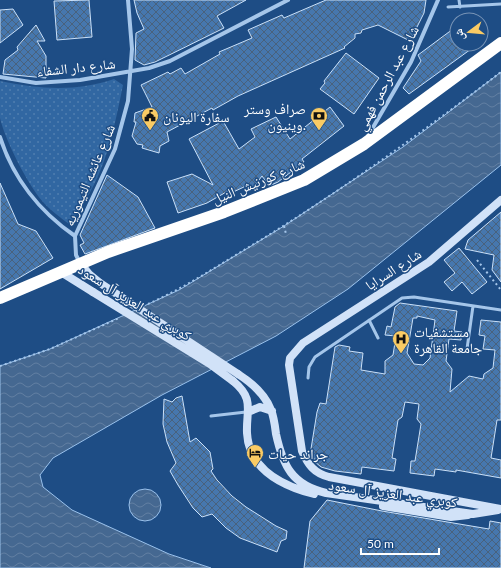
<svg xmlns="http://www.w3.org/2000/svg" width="501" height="568" font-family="Lato,'Noto Naskh Arabic',sans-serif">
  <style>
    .grass { fill: url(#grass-dots) }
    .water { fill: url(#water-waves); stroke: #99c1ec }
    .building { fill: url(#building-cross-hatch); stroke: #cae0f8; fill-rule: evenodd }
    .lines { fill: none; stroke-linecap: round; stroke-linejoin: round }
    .path { stroke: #a5c6ea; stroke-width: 2; stroke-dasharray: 2 3; stroke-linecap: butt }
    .lane { stroke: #a5c6ea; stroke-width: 3 }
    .street { stroke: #a5c6ea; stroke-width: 4 }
    .secondary { stroke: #d1e2f8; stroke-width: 8 }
    .highway { stroke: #fff; stroke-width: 12 }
    .secondary-bridge { stroke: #d1e2f8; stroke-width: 8 }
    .labels { text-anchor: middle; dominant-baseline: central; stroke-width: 3; stroke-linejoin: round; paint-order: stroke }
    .street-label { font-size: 14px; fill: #fff; stroke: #1e4d85 }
    .poi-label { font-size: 14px; fill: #fff; stroke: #1e4d85; text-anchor: start }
  </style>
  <defs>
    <pattern id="grass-dots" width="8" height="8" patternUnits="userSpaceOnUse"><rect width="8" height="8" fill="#3167a2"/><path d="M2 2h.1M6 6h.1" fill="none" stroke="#507eb0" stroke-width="1.8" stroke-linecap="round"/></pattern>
    <pattern id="water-waves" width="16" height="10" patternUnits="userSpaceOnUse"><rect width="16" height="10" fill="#456891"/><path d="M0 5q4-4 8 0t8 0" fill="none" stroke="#617fa2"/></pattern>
    <pattern id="building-cross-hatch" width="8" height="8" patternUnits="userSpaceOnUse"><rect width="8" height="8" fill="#4677ae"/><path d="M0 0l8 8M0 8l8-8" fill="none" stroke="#49627d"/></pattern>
  </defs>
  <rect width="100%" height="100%" fill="#1e4d85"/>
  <!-- grass -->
  <path class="grass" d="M114,79L123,85C112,139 104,180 69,224C60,217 51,211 43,202C28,185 5,140 0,118C0,106 0,92 0,81C38,89 77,92 114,79Z"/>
  <!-- water -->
  <path class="water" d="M501,72V165L348,289L276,336L162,395L53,458L40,475L43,487L72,510L169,554L211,568H0V366L50,349L179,290L284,226L403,147Z
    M129 505a16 16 0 1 1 32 0a16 16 0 1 1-32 0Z"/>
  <!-- building -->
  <path class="building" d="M89,0L92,37L57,40L54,1Z
    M134,0H246L217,16L224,28L155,62L144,65L135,60L136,33L144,29L137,13Z
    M326,0H426L424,13L410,41L378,25L362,30L361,33L355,34V38L344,47L345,48L238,96L213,110L212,108L167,132L169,141L160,146L159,153L142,148L143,145L137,144L132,136L136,122H134L135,113L152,107L141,85L168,72L170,74L181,68L185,74L220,54L219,52L252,38L248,30L282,15L284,18Z
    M13,9L23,25L0,43V10Z
    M36,25L45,41H37L46,56V78L3,74L5,60L18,50L17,47Z
    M457,26V44H478L409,94L403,88L421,61L418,55Z
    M346,53L379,78L354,114L320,89L325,83L324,81Z
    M330,107L344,126L302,159L304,162L278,182L269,186L262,176L253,188L249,189L246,186L229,194L228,191L207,203L178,213L167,182L192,174L213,185L189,139L223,121L239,149L255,137L251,129L276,117L290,139Z
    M107,175L138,197L155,228L85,254L80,245L84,243L80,235Z
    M0,183L18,224L36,231L53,258L0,289Z
    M501,212V282L492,270L494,255L465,249L468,240Z
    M459,248L487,282L472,294L462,282L452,291L444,282L455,273L444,260Z
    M400,303L457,311L454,331L462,332L461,340L449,339L446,361L452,369L450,392L469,376L483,379L484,374L493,368L495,350L483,349L485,336L479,335L481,320L501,322V420H497L491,458L501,460V478L456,470V472L435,469L434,476L410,473L411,461H415L421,424L417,419L419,404L405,402L402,417L398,420L392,458L396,459L394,471L362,467L361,474L335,471L321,467L314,461V458H311L310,455L317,412L320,403L326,404L335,347L339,345L350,347L349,351L363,353L361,370L385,374V361L393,355L396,336L385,335L387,326L391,327L395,307ZM417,316L435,320L430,358L423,365L414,364L407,353L413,318H417Z
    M182,396L190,442L196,438L210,452L213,469L211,471L217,480L232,496L246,507L276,526L287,531L286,539L281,541L277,552L240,538L226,528L212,514L202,517L193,508L178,485L170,471L176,463L167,442L163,424L164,399L172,402L176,398Z
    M327,500L382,511L489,529L490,521L501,523V568H304L310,521Z"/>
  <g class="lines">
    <!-- path -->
    <path class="path" d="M284,226L286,234
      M477,260L501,290
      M148,304C186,287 219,265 254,244C340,192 421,133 501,72
      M0,366L50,349L119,318"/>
    <!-- lane -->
    <path class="lane" d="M459,0L460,7
      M448,7L501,4
      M369,320L378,338
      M467,349L473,306
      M308,378L309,367L315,357L402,298L414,297L501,310
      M211,416L246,412"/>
    <!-- street -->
    <path class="street" d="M0,77L36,83L80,80L149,68L170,61L288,0
      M368,136L411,62L438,0
      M0,137C13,178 40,212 75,236
      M80,263L76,255L75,236L115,149L128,101L132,49L128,0"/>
    <!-- secondary -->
    <path class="secondary" d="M501,200L429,262L303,343L290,358L289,365L302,451C308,465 314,473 329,477L501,509
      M80,263L89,274L100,283
      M61,272L93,292
      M238,374C252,383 265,394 271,410C274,417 275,426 276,434C283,466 292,485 326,493L473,514L498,510
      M233,381C255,399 246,410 247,433C249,470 283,486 314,494
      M248,412L260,407L272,411
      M383,506L451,517L468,515"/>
    <!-- highway -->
    <path class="highway" d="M0,298L108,252L224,212L304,180L364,144L501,43"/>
    <!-- secondary-bridge -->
    <path class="secondary-bridge" d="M100,283L238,374
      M93,292L210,364L233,381"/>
  </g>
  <!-- icons -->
  <defs>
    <symbol id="civic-pin" viewBox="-11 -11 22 30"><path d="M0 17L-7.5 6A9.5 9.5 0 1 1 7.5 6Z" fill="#facb64" stroke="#1e4d85"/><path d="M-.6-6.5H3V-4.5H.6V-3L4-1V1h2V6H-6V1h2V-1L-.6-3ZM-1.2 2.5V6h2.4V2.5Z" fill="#111"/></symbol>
    <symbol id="bank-pin" viewBox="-11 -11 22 30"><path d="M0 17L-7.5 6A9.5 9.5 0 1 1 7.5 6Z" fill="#facb64" stroke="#1e4d85"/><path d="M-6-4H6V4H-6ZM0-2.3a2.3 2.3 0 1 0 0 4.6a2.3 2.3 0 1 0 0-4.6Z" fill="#111"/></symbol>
    <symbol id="hospital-pin" viewBox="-11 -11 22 30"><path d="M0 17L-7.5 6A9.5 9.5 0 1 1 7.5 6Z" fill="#facb64" stroke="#1e4d85"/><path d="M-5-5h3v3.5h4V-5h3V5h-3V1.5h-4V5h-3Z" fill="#111"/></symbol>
    <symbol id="hotel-pin" viewBox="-11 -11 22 30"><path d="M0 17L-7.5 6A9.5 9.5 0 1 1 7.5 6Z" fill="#facb64" stroke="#1e4d85"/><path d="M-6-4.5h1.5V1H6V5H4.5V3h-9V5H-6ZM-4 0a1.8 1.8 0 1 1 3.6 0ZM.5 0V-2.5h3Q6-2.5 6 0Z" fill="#111"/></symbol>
  </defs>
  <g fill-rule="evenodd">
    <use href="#civic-pin" x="140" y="106" width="20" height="27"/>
    <use href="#bank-pin" x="309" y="106" width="20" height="27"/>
    <use href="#hospital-pin" x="391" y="329" width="20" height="27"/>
    <use href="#hotel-pin" x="245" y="443" width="20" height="27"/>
  </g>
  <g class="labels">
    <!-- street labels -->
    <g class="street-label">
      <text transform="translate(76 67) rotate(-6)">شارع دار الشفاء</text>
      <text transform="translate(387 78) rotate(-62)">شارع عبد الرحمن فهمي</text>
      <text transform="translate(89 175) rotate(-67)">شارع عائشه التيموريه</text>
      <text transform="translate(258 181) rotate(-22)">شارع كورنيش النيل</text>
      <text transform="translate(393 269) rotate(-33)">شارع السرايا</text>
      <text transform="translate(135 302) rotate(32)">كوبري عبد العزيز آل سعود</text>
      <text transform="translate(393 493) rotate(8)">كوبري عبد العزيز آل سعود</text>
    </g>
    <!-- poi labels -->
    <g class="poi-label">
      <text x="306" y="108" text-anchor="end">صراف وستر<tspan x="306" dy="16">وينيون.</tspan></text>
      <text x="163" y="116">سفارة اليونان</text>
      <text x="414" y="331">مستشفيات<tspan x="414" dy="16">جامعة القاهرة</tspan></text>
      <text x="268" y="453">جراند حيات</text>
    </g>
  </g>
  <!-- north arrow -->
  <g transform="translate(469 32) rotate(254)"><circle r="19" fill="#1e4d85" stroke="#7894b6"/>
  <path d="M0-3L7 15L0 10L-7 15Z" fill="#facb64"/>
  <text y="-6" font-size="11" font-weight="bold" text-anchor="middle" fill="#ffffff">ش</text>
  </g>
  <!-- scale -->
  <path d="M361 548v6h78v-6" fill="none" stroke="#ffffff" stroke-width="2"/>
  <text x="367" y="548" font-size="12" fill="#ffffff" stroke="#1e4d85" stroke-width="3" paint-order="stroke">50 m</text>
</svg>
